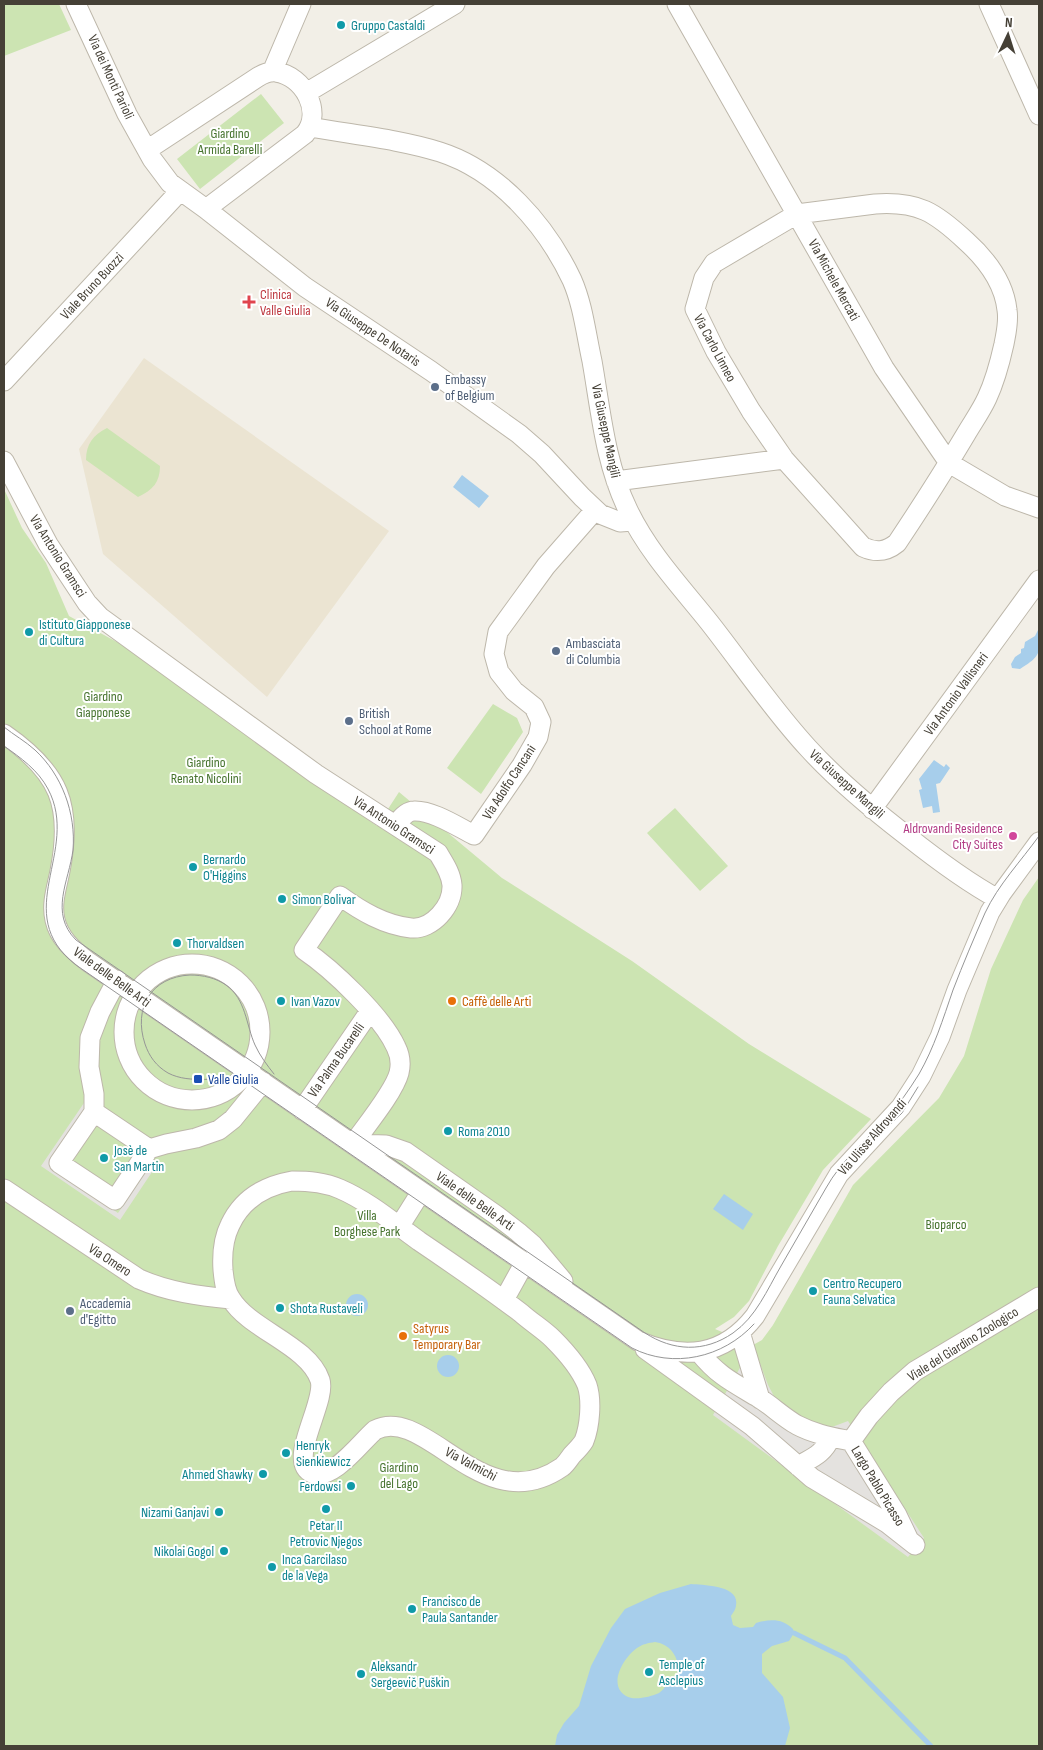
<svg xmlns="http://www.w3.org/2000/svg" width="1043" height="1750" font-family="'Sofia Sans Condensed',sans-serif">
  <style>
    .education { fill: #ebe4d2 }
    .green { fill: #cce4b2 }
    .parking { fill: #e4e2df }
    .water { fill: #a7ceeb; fill-rule: evenodd }
    .lines { fill: none; stroke-linecap: round; stroke-linejoin: round }
    .stream { stroke: #a7ceeb; stroke-width: 5 }
    .minor-casing { stroke: #bdb7aa; stroke-width: 21 }
    .minor { stroke: #fff; stroke-width: 19 }
    .tram { stroke: #969696; stroke-width: 1 }
    .culture-dot { fill: #0f9aa8; stroke: #fff; stroke-width: 2 }
    .health-dot { fill: #e0444e; stroke: #fff; stroke-width: 2 }
    .service-dot { fill: #5c6f8a; stroke: #fff; stroke-width: 2 }
    .hotel-dot { fill: #d1479c; stroke: #fff; stroke-width: 2 }
    .food-dot { fill: #e8710a; stroke: #fff; stroke-width: 2 }
    .transit-dot { fill: #1a4fb4; stroke: #fff; stroke-width: 2 }
    .labels { text-anchor: middle; dominant-baseline: central; stroke-width: 4; stroke-linejoin: round; paint-order: stroke }
    .culture-label { font-size: 14px; fill: #0d838f; stroke: #fff; text-anchor: start }
    .street-label { font-size: 14px; fill: #454036; stroke: #fff }
    .park-label { font-size: 14px; fill: #46732e; stroke: #fff }
    .health-label { font-size: 14px; fill: #be3a42; stroke: #fff; text-anchor: start }
    .service-label { font-size: 14px; fill: #4e5e75; stroke: #fff; text-anchor: start }
    .hotel-label { font-size: 14px; fill: #b23c85; stroke: #fff; text-anchor: end }
    .food-label { font-size: 14px; fill: #c56008; stroke: #fff; text-anchor: start }
    .transit-label { font-size: 14px; fill: #164399; stroke: #fff; text-anchor: start }
  </style>
  <rect width="100%" height="100%" fill="#f2efe7"/>
  <!-- education -->
  <path class="education" d="M144,358L389,531L267,697L103,554L79,449Z"/>
  <!-- green -->
  <path class="green" d="M4,4H59L71,30L4,56Z
    M261,94L284,123L200,189L177,159Z
    M107,428L160,466C160,482 153,490 138,497L86,460C86,444 93,435 107,428Z
    M4,489L22,528L46,563L69,616L128,648L377,826L399,792L502,878L632,961L749,1044L871,1119L823,1170L778,1246L749,1301L734,1317L715,1329L753,1345L762,1340L773,1325L853,1185L939,1098L964,1056L991,969L1023,900L1039,877V1746H4Z
    M493,704L517,718L523,732L481,794L447,768Z
    M675,808L728,866L700,891L647,833Z"/>
  <!-- parking -->
  <path class="parking" d="M86,1100L91,1102L49,1166L118,1213L150,1166L154,1169L120,1220L41,1166Z
    M753,1345L768,1385L775,1398L796,1416L814,1425L832,1427L848,1421L924,1538L908,1557L713,1415Z"/>
  <!-- water -->
  <path class="water" d="M462,475L489,496L479,508L453,487Z
    M1039,628C1039,653 1043,655 1020,669L1012,668L1011,664L1015,657L1021,653V649L1024,648L1025,642L1035,636Z
    M934,760L944,767L946,764L950,768L940,783L936,784L940,812L933,813L932,806L923,808L919,790L922,789L919,779Z
    M724,1194L753,1214L743,1230L713,1209Z
    M346 1305a11 11 0 1 1 22 0a11 11 0 1 1-22 0Z
    M437 1366a11 11 0 1 1 22 0a11 11 0 1 1-22 0Z
    M691,1584C702,1585 740,1585 736,1605C736,1609 733,1613 731,1616L733,1625L740,1628L753,1627L756,1623C770,1619 782,1618 793,1629L794,1633L789,1641L772,1646L762,1654V1673L783,1697L790,1728L785,1746H555L557,1735L564,1723L579,1706L591,1666L611,1628L625,1609L660,1593ZM655,1642C672,1644 683,1662 676,1679C675,1684 670,1682 667,1685C664,1688 662,1691 659,1693C650,1697 634,1701 626,1696C607,1685 624,1657 637,1648C643,1644 648,1643 655,1642Z"/>
  <g class="lines">
    <!-- stream -->
    <path class="stream" d="M794,1633L845,1658L931,1746"/>
    <defs>
      <path id="minor" d="M76,4L127,114L152,159L170,183L206,209L305,134C323,112 304,76 276,72C270,71 263,74 258,77L147,150
        M677,4L884,368L949,463L1005,496L1039,508
        M989,4L1039,115
        M272,72L301,4
        M306,93L455,4
        M310,127C354,135 398,139 440,152C499,171 546,225 572,280C583,305 586,334 592,361C601,412 605,463 628,510C648,552 681,587 709,622C742,664 772,709 808,748C838,781 872,809 907,836C936,859 965,881 998,899
        M875,204C918,201 935,212 966,241C986,259 1004,282 1007,310C1009,322 1006,333 1004,344C1000,362 995,381 987,398C981,411 973,422 966,434C944,471 921,507 897,543C886,552 876,553 863,547L784,459L751,411L716,352L695,309L704,278L714,263L797,214Z
        M206,209L305,287L431,371L519,434L542,454L582,497L600,514L620,522L633,521
        M4,381L180,191
        M4,461L48,544L87,603L100,617L316,774L438,853C444,863 451,873 452,885C453,906 432,930 411,928C384,925 361,911 340,896L304,950C332,969 382,1016 396,1047C400,1055 401,1065 399,1073C394,1092 365,1127 353,1144
        M616,481L784,459
        M4,734C59,772 73,805 60,871C57,887 51,903 55,920C59,938 73,950 87,961L638,1341C684,1360 723,1357 755,1316L839,1174L901,1107L921,1076L940,1037L957,990L990,912L1001,894L1039,842
        M872,809L1039,580
        M396,825C400,819 407,811 414,811C432,810 458,827 474,835L522,765L538,737L541,722L534,707L514,691L499,672L494,654L498,632L546,566L595,510
        M124 1032a68 68 0 1 1 136 0a68 68 0 1 1-136 0Z
        M117,980L100,1012L90,1038L89,1067L94,1094V1112L59,1163L115,1200L149,1149L166,1144L196,1138L219,1130L233,1119L263,1082
        M302,1110L370,1011
        M94,1112L149,1149
        M353,1144L386,1145L406,1152L496,1215L518,1232L533,1245L563,1281
        M292,1181C309,1181 324,1182 340,1189C368,1201 394,1223 419,1241C453,1264 488,1288 521,1313C531,1322 544,1330 553,1339C566,1352 580,1368 587,1385C592,1400 590,1426 584,1441C581,1446 576,1451 572,1455C569,1459 566,1464 562,1467C483,1522 426,1404 375,1430C361,1442 332,1482 312,1473C286,1461 327,1402 320,1380C308,1345 250,1330 231,1299C225,1291 224,1280 223,1270C222,1255 223,1239 230,1225C242,1199 264,1186 292,1181Z
        M4,1189L139,1279C169,1292 199,1296 231,1299
        M399,1227L421,1192
        M504,1300L525,1262
        M740,1332L760,1399
        M645,1349L752,1426L812,1478L887,1523L915,1545
        M699,1352C718,1376 734,1383 759,1398C772,1406 783,1417 797,1425C814,1434 832,1437 851,1441L897,1515L908,1538
        M851,1441L869,1416L891,1392L915,1371L1039,1297
        M798,1466C814,1457 823,1454 831,1437"/>
    </defs>
    <!-- minor casing -->
    <use href="#minor" class="minor-casing"/>
    <!-- minor -->
    <use href="#minor" class="minor"/>
    <!-- tram -->
    <path class="tram" d="M4,727C14,735 25,741 35,750C62,775 76,813 73,850C69,881 49,913 76,940L645,1333C673,1351 704,1353 733,1333C756,1317 767,1290 781,1266C796,1240 811,1214 826,1188C841,1161 865,1141 885,1120C898,1106 909,1090 919,1074C934,1048 943,1019 953,990C963,964 974,938 985,913C998,885 1021,861 1039,836
      M4,746C21,758 38,770 48,789C81,851 9,913 76,965L632,1348C673,1369 723,1358 754,1324
      M242,1082C218,1075 191,1085 168,1073C156,1066 149,1056 145,1044C133,1008 151,977 190,975C203,975 216,978 226,985C246,999 246,1025 255,1045C260,1056 267,1065 274,1074
      M885,1130L902,1113L918,1087"/>
  </g>
  <!-- markers -->
  <g class="culture-dot">
    <circle cx="341" cy="25" r="5"/>
    <circle cx="29" cy="632" r="5"/>
    <circle cx="193" cy="867" r="5"/>
    <circle cx="282" cy="899" r="5"/>
    <circle cx="177" cy="943" r="5"/>
    <circle cx="281" cy="1001" r="5"/>
    <circle cx="448" cy="1131" r="5"/>
    <circle cx="104" cy="1158" r="5"/>
    <circle cx="813" cy="1291" r="5"/>
    <circle cx="280" cy="1308" r="5"/>
    <circle cx="286" cy="1453" r="5"/>
    <circle cx="263" cy="1474" r="5"/>
    <circle cx="351" cy="1486" r="5"/>
    <circle cx="326" cy="1509" r="5"/>
    <circle cx="219" cy="1512" r="5"/>
    <circle cx="224" cy="1551" r="5"/>
    <circle cx="272" cy="1567" r="5"/>
    <circle cx="412" cy="1609" r="5"/>
    <circle cx="649" cy="1672" r="5"/>
    <circle cx="361" cy="1674" r="5"/>
  </g>
  <path class="health-dot" d="M246.5 294.5h5v5h5v5h-5v5h-5v-5h-5v-5h5z"/>
  <g class="service-dot">
    <circle cx="435" cy="387" r="5"/>
    <circle cx="556" cy="651" r="5"/>
    <circle cx="349" cy="721" r="5"/>
    <circle cx="70" cy="1311" r="5"/>
  </g>
  <circle class="hotel-dot" cx="1013" cy="836" r="5"/>
  <g class="food-dot">
    <circle cx="452" cy="1001" r="5"/>
    <circle cx="403" cy="1336" r="5"/>
  </g>
  <rect class="transit-dot" x="193" y="1074" width="10" height="10" rx="2.5"/>
  <g class="labels">
    <!-- culture labels -->
    <g class="culture-label">
      <text x="351" y="25">Gruppo Castaldi</text>
      <text x="39" y="624">Istituto Giapponese<tspan x="39" dy="16">di Cultura</tspan></text>
      <text x="203" y="859">Bernardo<tspan x="203" dy="16">O'Higgins</tspan></text>
      <text x="292" y="899">Simon Bolivar</text>
      <text x="187" y="943">Thorvaldsen</text>
      <text x="291" y="1001">Ivan Vazov</text>
      <text x="458" y="1131">Roma 2010</text>
      <text x="114" y="1150">Josè de<tspan x="114" dy="16">San Martin</tspan></text>
      <text x="823" y="1283">Centro Recupero<tspan x="823" dy="16">Fauna Selvatica</tspan></text>
      <text x="290" y="1308">Shota Rustaveli</text>
      <text x="296" y="1445">Henryk<tspan x="296" dy="16">Sienkiewicz</tspan></text>
      <text x="253" y="1474" text-anchor="end">Ahmed Shawky</text>
      <text x="341" y="1486" text-anchor="end">Ferdowsi</text>
      <text x="209" y="1512" text-anchor="end">Nizami Ganjavi</text>
      <text x="326" y="1525" text-anchor="middle">Petar II<tspan x="326" dy="16">Petrovic Njegos</tspan></text>
      <text x="214" y="1551" text-anchor="end">Nikolai Gogol</text>
      <text x="282" y="1559">Inca Garcilaso<tspan x="282" dy="16">de la Vega</tspan></text>
      <text x="422" y="1601">Francisco de<tspan x="422" dy="16">Paula Santander</tspan></text>
      <text x="659" y="1664">Temple of<tspan x="659" dy="16">Asclepius</tspan></text>
      <text x="371" y="1666">Aleksandr<tspan x="371" dy="16">Sergeevič Puškin</tspan></text>
    </g>
    <!-- street labels -->
    <g class="street-label">
      <text transform="translate(111 77) rotate(65)">Via dei Monti Parioli</text>
      <text transform="translate(834 280) rotate(61)">Via Michele Mercati</text>
      <text transform="translate(92 286) rotate(-47)">Viale Bruno Buozzi</text>
      <text transform="translate(373 332) rotate(34)">Via Giuseppe De Notaris</text>
      <text transform="translate(715 348) rotate(62)">Via Carlo Linneo</text>
      <text transform="translate(606 431) rotate(78)">Via Giuseppe Mangili</text>
      <text transform="translate(58 556) rotate(58)">Via Antonio Gramsci</text>
      <text transform="translate(956 694) rotate(-54)">Via Antonio Vallisneri</text>
      <text transform="translate(509 782) rotate(-57)">Via Adolfo Cancani</text>
      <text transform="translate(847 784) rotate(42)">Via Giuseppe Mangili</text>
      <text transform="translate(394 825) rotate(33)">Via Antonio Gramsci</text>
      <text transform="translate(112 977) rotate(36)">Viale delle Belle Arti</text>
      <text transform="translate(336 1060) rotate(-55)">Via Palma Bucarelli</text>
      <text transform="translate(872 1137) rotate(-49)">Via Ulisse Aldrovandi</text>
      <text transform="translate(475 1201) rotate(35)">Viale delle Belle Arti</text>
      <text transform="translate(110 1260) rotate(33)">Via Omero</text>
      <text transform="translate(963 1344) rotate(-32)">Viale del Giardino Zoologico</text>
      <text transform="translate(471 1464) rotate(28)">Via Valmichi</text>
      <text transform="translate(878 1486) rotate(59)">Largo Pablo Picasso</text>
    </g>
    <!-- park labels -->
    <g class="park-label">
      <text x="230" y="133">Giardino<tspan x="230" dy="16">Armida Barelli</tspan></text>
      <text x="103" y="696">Giardino<tspan x="103" dy="16">Giapponese</tspan></text>
      <text x="206" y="762">Giardino<tspan x="206" dy="16">Renato Nicolini</tspan></text>
      <text x="367" y="1215">Villa<tspan x="367" dy="16">Borghese Park</tspan></text>
      <text x="946" y="1224">Bioparco</text>
      <text x="399" y="1467">Giardino<tspan x="399" dy="16">del Lago</tspan></text>
    </g>
    <!-- health labels -->
    <g class="health-label">
      <text x="260" y="294">Clinica<tspan x="260" dy="16">Valle Giulia</tspan></text>
    </g>
    <!-- service labels -->
    <g class="service-label">
      <text x="445" y="379">Embassy<tspan x="445" dy="16">of Belgium</tspan></text>
      <text x="566" y="643">Ambasciata<tspan x="566" dy="16">di Columbia</tspan></text>
      <text x="359" y="713">British<tspan x="359" dy="16">School at Rome</tspan></text>
      <text x="80" y="1303">Accademia<tspan x="80" dy="16">d'Egitto</tspan></text>
    </g>
    <!-- hotel labels -->
    <g class="hotel-label">
      <text x="1003" y="828">Aldrovandi Residence<tspan x="1003" dy="16">City Suites</tspan></text>
    </g>
    <!-- food labels -->
    <g class="food-label">
      <text x="462" y="1001">Caffè delle Arti</text>
      <text x="413" y="1328">Satyrus<tspan x="413" dy="16">Temporary Bar</tspan></text>
    </g>
    <!-- transit labels -->
    <g class="transit-label">
      <text x="208" y="1079">Valle Giulia</text>
    </g>
  </g>
  <!-- border -->
  <rect width="1043" height="1750" fill="none" stroke="#454036" stroke-width="10"/>
  <!-- north arrow -->
  <g transform="translate(1008 35) rotate(4)" stroke="#ffffff" stroke-width="4" paint-order="stroke">
  <path d="M0-4L9 19L0 12L-9 19Z" fill="#454036"/>
  <text y="-8" font-size="14" font-weight="bold" text-anchor="middle" fill="#454036">N</text>
  </g>
</svg>
